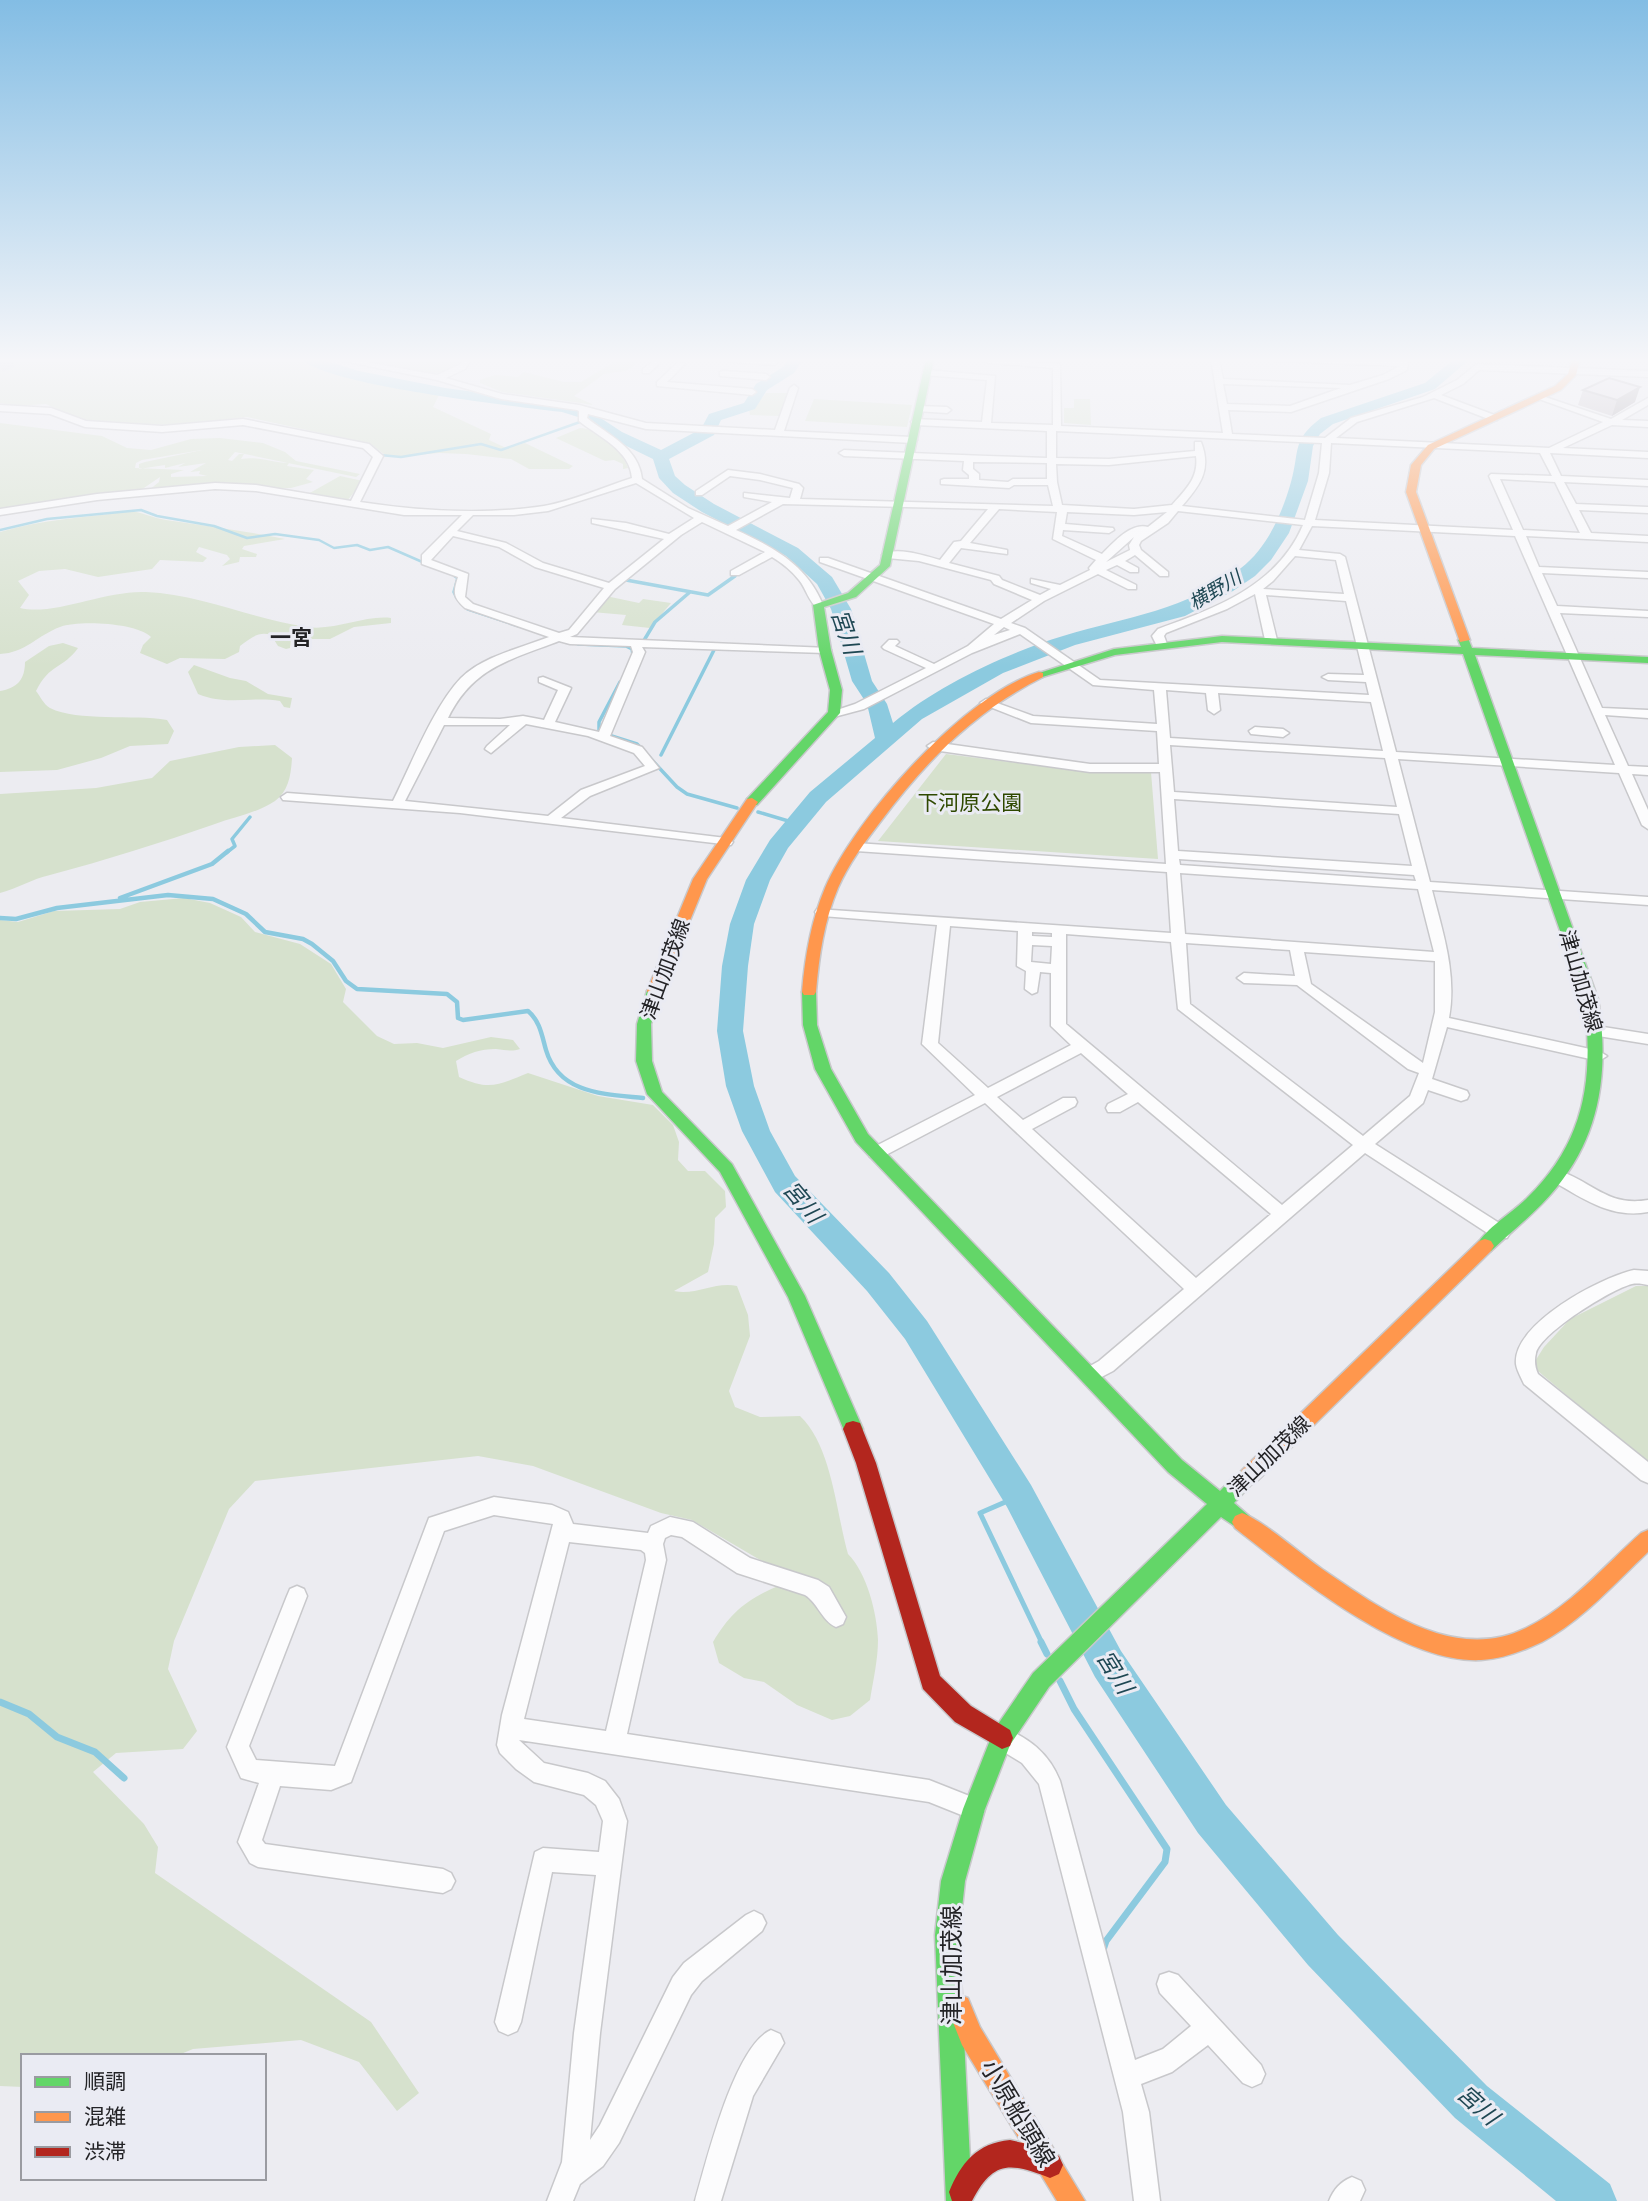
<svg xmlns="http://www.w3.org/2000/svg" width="1648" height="2201" font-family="'Space Grotesk','Noto Sans JP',sans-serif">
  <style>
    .green { fill: #d6e1cd; fill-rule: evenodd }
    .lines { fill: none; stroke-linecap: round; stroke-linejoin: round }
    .stream-far4 { stroke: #8ccadf; stroke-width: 2.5 }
    .stream-far3 { stroke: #8ccadf; stroke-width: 3.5 }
    .stream-far2 { stroke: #8ccadf; stroke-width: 4.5 }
    .stream-far1 { stroke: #8ccadf; stroke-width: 5 }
    .stream { stroke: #8ccadf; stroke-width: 7 }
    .river { fill: #8ccadf; fill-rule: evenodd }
    .secondary-tunnel { stroke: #c4c4c8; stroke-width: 13; stroke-dasharray: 13 7; stroke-linecap: butt }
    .street-casing { stroke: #c8c8cb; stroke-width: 3 }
    .fast-casing { stroke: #c8c8cb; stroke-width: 3 }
    .slow-casing { stroke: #c8c8cb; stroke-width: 3 }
    .jam-casing { stroke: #c8c8cb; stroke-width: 3 }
    .street { fill: #fcfcfd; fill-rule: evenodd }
    .fast { fill: #63d668; fill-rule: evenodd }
    .slow { fill: #ff974d; fill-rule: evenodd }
    .jam { fill: #b3261e; fill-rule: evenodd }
    .wall { fill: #beb7be }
    .shaded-wall { fill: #9b959b }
    .building { fill: #ddd5dd; stroke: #9b959b; stroke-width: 2 }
    .labels { text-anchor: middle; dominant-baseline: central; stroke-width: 6; stroke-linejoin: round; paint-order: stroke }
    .far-water-label { font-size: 19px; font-style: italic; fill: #1e4753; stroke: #eaebf3 }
    .far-quarter-label { font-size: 21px; font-weight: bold; fill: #232326; stroke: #eaebf3 }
    .park-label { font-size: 21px; fill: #2f4900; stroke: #eaebf3 }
    .street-label { font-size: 21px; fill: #232326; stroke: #eaebf3 }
    .water-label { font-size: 23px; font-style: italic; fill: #1e4753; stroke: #eaebf3 }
    .near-street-label { font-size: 24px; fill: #232326; stroke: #eaebf3 }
  </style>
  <rect width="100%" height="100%" fill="#ececf1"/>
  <!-- green -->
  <path class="green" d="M0,359H307L327,369L434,392L439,395L433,407L491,434L489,440L506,448L525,443L573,466L569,469H529L511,459L466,454L439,453L394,457L385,455L371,444L247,417L178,425L119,424L78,419L46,404L17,406L0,403Z
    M349,359H464C444,388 379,366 349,359Z
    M619,359H637L634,366L625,371L604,374L574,396L594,405L502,392L480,383V380L495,375L518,377L524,372L564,382H581Z
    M766,393H788L780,416L750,415L749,409L757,404Z
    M814,399L912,405L907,427L805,421Z
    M1074,399H1090L1091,425L1064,423V408H1074Z
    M0,423L102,436L127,448L151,450L191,439L220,438L263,443L285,452L296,461L360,474L356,477L235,452L228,460L232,461L239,454H244L241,459C260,456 270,463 289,463L287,466L314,470L306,479L313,482L291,488L149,490L159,482L160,477L141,490L0,510ZM202,450L145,462L139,464V469L165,465V468L185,463L178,467L206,463L190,472L200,471L199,474L207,476L171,477V474L184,470L135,468L136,463L142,460Z
    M580,428C597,428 624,453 628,468L623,469V464L614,460L605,461L556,438Z
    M340,476L363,481L347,501L308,494Z
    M129,511C142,512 153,518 166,520C206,526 246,531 285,539L244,546L242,549L257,554L256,557H240L239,562L222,566L230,559L227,555L199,547L196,552L207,558L203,562L160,560L152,569L98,577L65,569L39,571L18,581L29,595L20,608C55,616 105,590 146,592C201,594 254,620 307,627C336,631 364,615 391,618V623L354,627L330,639H291L290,648L286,649L278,646L271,635C258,631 251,638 240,646L239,652L225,659L180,658L167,664L140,653L143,645L151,637C137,623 79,620 60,627C38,635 25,653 0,654V532C42,519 86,518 129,511Z
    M606,596L639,603L643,599L671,603L650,628L622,625L626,615L592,612Z
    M63,643L78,648C63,669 50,663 36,691C40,696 44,705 50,708C78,722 133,714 167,720L174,731L168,744L130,746L101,758L57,770L0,772V691C17,688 25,680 25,662L49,646Z
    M194,665L230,678L246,681L268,694L292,698L290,708L284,707L280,701C252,696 226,706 198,694L188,672Z
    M275,745L292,758C291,774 289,791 275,801C257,813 234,817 215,824C160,843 106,860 50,875C32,879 18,888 0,893V794L96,788L152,778L170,761L239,747Z
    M946,754L1091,772H1151L1158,859L878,841Z
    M184,898L210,903L241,917L255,932L300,944L331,964L346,989L343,1002L377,1036L394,1044L417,1043L443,1048L491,1037L513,1040L520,1049C511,1052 506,1050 496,1049C480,1049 469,1053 456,1061L459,1077C490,1091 498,1085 528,1073L598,1096L653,1105L673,1125L679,1142L678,1160L688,1171H705L725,1191L726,1207L715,1218L714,1244L708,1272L674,1291C696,1296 715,1281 737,1286L748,1315L750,1336L729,1391L735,1407L760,1417L800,1416C832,1446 836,1512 848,1554C867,1573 877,1613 878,1640C878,1660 873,1681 870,1700L850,1716L832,1720L797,1705L764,1682L744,1678L719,1663L713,1642C730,1613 747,1599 778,1586L777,1570L692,1520L661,1513L533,1466L478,1456L255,1481L229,1509L174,1641L168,1669L197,1731L183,1749L116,1753L93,1772L144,1824L158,1847L155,1873L371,2022L419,2093L397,2111L359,2062L301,2040L193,2049L176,2056H23V2087L0,2086V920L18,922L54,911L120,909L140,902Z
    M1636,1286H1648V1464L1532,1366L1544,1347L1570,1319Z"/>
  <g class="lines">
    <!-- stream-far4 -->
    <path class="stream-far4" d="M380,455L401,457L481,444L501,450L580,422
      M0,530L47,519L141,510L157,516L214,526L247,538L275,534L319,540L334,548L357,545L370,550L388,547L443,571
      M452,574L457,577
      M732,577L737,574"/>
    <!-- stream-far3 -->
    <path class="stream-far3" d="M455,576L458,578L454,592L457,598
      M628,578L626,580L708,595L735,576
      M468,609L519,626
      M643,642L655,622L690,592
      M578,644L626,646L632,649L633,655
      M620,682L599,722V732L637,744L677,787L687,794L737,808
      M661,755L714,650
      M758,812L795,823
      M226,853L235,846L232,839L250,817"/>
    <!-- stream-far2 -->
    <path class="stream-far2" d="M120,898L212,864L228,851
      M0,918L16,919L57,908L168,895L213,899L246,914L265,932L303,939L312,944L333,961L346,981L357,989L447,994L457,1002L458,1018L463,1020L528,1011C540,1021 542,1036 546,1050C559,1094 604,1094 643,1098"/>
    <!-- stream-far1 -->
    <path class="stream-far1" d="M1019,1496L980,1513L1042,1643"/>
    <!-- stream -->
    <path class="stream" d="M1041,1642L1047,1654
      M1060,1681L1074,1709L1167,1849L1165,1862L1106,1941L1103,1950
      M0,1702L29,1714L57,1737L95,1752L124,1778"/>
    <!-- river -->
    <path class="river" d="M302,359H320L359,371L445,388L570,405L590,411L622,432L661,450L701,429L709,414L744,403L756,384L783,367L789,359H803L794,373L767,390L755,409L721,420L714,435L669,459L675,476L685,485L714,504L798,548L832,577L851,609L872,681L887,704L893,723C938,685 1007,653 1063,636C1126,617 1188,610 1241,568C1267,548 1282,514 1291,482C1300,451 1291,441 1321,418L1425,383L1454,359H1470L1435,389L1333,424L1320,434L1313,446L1308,481L1289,533L1271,560L1255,576L1233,591L1185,616L1075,645L1003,673L922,719L826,802L788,848L770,880L754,924L748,966L743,1031L754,1086L770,1131L795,1176L889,1273L927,1321L1031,1485L1121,1651L1226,1805L1338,1935L1487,2086L1610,2184L1617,2201H1556L1455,2118L1308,1965L1198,1833L1095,1677L1007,1507L905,1339L867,1291L775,1192L742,1131L726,1086L717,1031L722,966L730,924L746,880L770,840L810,792L875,738L867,704L852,681L831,609L817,584L786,556L702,512L673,493L659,478L653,459L610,438L578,417L562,412C520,407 323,385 302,359Z"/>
    <!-- secondary-tunnel -->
    <path class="secondary-tunnel" d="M0,366L16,359"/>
    <defs>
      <path id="street" d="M334,359H350L437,375L459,365L464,359H472L465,369L446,378L502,394L579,405L646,423L775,430L790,388L794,385L798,388L784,431L912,437L917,440L912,443L646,429L588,414L587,418C608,435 639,448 642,479L688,508L728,526L772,502L744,497V493L790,498L793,488L760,480L730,476L702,495H696V491L728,470L760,474L799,484L803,488L800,499L1053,506L1048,485H1014L1009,488L941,484V480L944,479H969V475L963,470L964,461L844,456L839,453L844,450C912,453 978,456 1047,458V431L915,425L911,422L915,419L982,422L987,380L924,375L923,373L927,370L995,376L991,423L1053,425V368L989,363L980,359L1060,364L1061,426L1223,433L1211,359H1219L1223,379L1350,385L1383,375L1400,366L1275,361L1271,359L1408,362L1407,370L1389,379L1291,412L1228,410L1232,434L1325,438L1351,418L1423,397L1457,380L1477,364L1648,371V377L1479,370L1463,384L1441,395L1497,416V420H1491L1434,398L1357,422L1336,438L1549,448L1603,422L1539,399V395L1611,419L1648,398V405L1622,420L1648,421V427L1612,425L1563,448L1648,452V458L1550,453L1561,476L1648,480V486L1564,482L1576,504L1648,507V513L1579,510L1591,533L1648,536V542L1526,536L1539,567L1648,572V578L1542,573L1557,606L1648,611V617L1560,613L1602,708L1648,710V718L1605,715L1628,766L1648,767V775L1632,774L1648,810V829L1642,825L1619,773L1398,759L1430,882L1648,897V905L1432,890C1443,933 1457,974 1449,1018L1599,1051L1607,1056L1599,1061L1447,1027L1432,1079L1467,1091L1469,1095L1467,1099L1461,1101L1428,1090L1423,1103L1375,1144L1507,1228L1510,1233L1507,1238H1495L1365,1153L1113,1371L1090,1383L1083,1380L1081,1375L1083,1370L1099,1361L1184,1289L985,1103L882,1157H870L868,1153L870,1149L975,1095L922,1044L937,925L822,916L817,915L815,912L817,909L1171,933L1167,872L856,851L849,847L856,843L1166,864L1160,772H1090L933,750L927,746L933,742L1090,764H1159L1157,731L1031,723L980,703L986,699L1033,716L1157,724L1154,690L1093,685L1020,634L972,653L864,709L834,717L828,713L855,704L926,668L884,649L882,647L889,640H897L899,642L895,646L934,664L968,646L994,624L820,562V558H828L1001,619L1032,600L994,584L991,580L919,561L887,558L882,555C896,546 925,556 940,560L954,542L961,541L988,509L783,504L736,530C773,547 807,565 823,605L818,608C809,603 806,588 799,580C791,570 782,563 772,557L739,575H731V571L765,552L702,522L681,535L615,589L577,634L570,637L829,648L831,650L825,653L642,647L645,652L610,736L642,747L659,768L590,796L561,818L726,838L733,842L731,845L460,813L283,800L281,797L287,793L393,801C411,765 434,706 461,678C483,656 521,648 549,637L465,608C453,597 453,593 458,577L422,564V555L462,515H404L256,491L215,489L97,500L0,515V509L97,494L215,483L256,485L351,501L373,457L363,448L243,425L162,432L85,427L50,414L0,411V405L51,408L86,421L162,426L243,419L369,444L383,456L360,502C418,511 486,515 544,506C573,501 604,487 632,478C630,450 599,437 579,421V411L577,410L501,399L437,380ZM1223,384L1341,388L1290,406L1227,404ZM1056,431L1322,443L1319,473L1305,520L1182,506C1200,485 1212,470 1201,442H1195V451L1109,459L1056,458ZM1331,443L1540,453L1552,476L1491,474L1489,476L1513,530L1315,520L1329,473ZM1196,456C1199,478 1185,490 1172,505L1134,509L1062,505L1057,482L1056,464L1109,465ZM973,462L1047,463V479H1013L1008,482L979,480V474L973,469ZM1500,479L1555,482L1580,533L1523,530ZM636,483L694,518L669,534L626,523L592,519V523L664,539L609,583L543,563L506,543L457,531L473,515H514L548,511ZM999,509L1057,512L1053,539L1096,560L1089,568L1090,570L1060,585L1031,579V583L1051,589L1040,595L1002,580L999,576L949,563L961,548L1007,554V550L970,543ZM1178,511L1303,525C1277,586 1216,608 1158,629L1152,636L1157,646L1167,644L1164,636L1166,633L1227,609L1255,594L1265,640L1271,643L1277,640L1266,595L1346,601L1364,675L1328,674L1322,677L1328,680L1366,682L1369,695L1100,680L1025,628L1011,623L1044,601L1098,574L1128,589H1136V585L1106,570L1117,565L1130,572H1138V568L1125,561L1135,555L1160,576H1168V572L1141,550L1139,545L1141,541L1168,523ZM1067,512L1134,515L1167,512L1148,527C1131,522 1113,543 1102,554L1062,536L1063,530L1109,533L1114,530L1113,528L1065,524ZM1312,526L1515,536L1615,765L1396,752L1345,557L1340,554L1299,550ZM453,536L499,547L535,567L604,588L569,630L559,633L473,604L465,597L468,574L431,560ZM1134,537L1129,545L1130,550L1106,562ZM1295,556L1336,560L1344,594L1263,589L1273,581ZM1004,627L1010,630L994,635ZM559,641L570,644L631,646L633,652L599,732L555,722L571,688L543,677L539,678V682L558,690L544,720L523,716L500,719L448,718C473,667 510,660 559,641ZM1166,690L1206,693L1208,710L1214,714L1220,710L1218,693L1371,702L1383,751L1170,738ZM526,724L588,736L634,753L645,766L581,790L548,816L405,801L444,725H510L487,746L485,749L491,753ZM1170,745L1385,758L1397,807L1174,792ZM1174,799L1399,814L1412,866L1178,851ZM1179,859L1414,875L1416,881L1180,865ZM1180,873L1418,889L1434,952L1185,934ZM950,926L1018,931L1017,966L1026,971L1025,989L1032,994L1037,992L1040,972L1051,973V1026L1071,1045L988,1088L938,1043ZM1032,932L1052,933V937L1032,936ZM1066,934L1171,942L1178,1009L1353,1145L1282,1205L1066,1024ZM1186,943L1290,950L1295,976L1244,973L1237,978L1244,983L1297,985L1408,1069L1419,1073L1410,1096L1363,1136L1190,1004ZM1032,945L1052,946L1051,964L1031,962ZM1304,952L1435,961V1012L1423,1063L1311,984ZM1081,1053L1128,1094L1108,1104L1106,1108L1108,1112H1120L1138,1102L1271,1214L1196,1278L1032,1129L1075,1106L1077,1102L1075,1098H1063L1023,1120L997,1097Z
        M655,359H664L649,373H643V369Z
        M729,359H781L775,365L732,362Z
        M678,362L685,364L667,382L752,389L756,392L752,395L657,386V382Z
        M723,371L766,374L770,377L766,380L720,376V372Z
        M919,406L947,407L951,410L947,413L916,411V407Z
        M1255,727L1283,729L1289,733L1283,737L1251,734L1249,731Z
        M1597,1026L1648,1034V1044L1592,1035L1589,1031L1592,1027Z
        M1557,1170C1592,1181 1607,1207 1648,1200V1212C1611,1219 1582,1198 1551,1180L1549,1176L1551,1172Z
        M1634,1270L1648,1271V1285C1643,1284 1637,1283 1632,1284C1611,1289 1541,1333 1536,1353C1534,1361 1535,1367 1538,1374L1648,1462V1483L1641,1480L1524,1384C1522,1379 1517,1371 1516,1364C1512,1324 1601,1277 1634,1270Z
        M494,1497L552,1505L568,1512L573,1524L648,1533L651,1526L670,1517L693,1522L750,1558L818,1580L829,1587L846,1617L843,1624L836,1627C822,1621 818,1603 805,1595L737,1573L682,1537L671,1535L665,1538L663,1544L666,1560L627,1734L929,1780L982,1801L985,1809L982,1817L974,1820L929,1802L519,1740L544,1763L588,1773L605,1781L619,1799L627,1821L600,2033L590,2140L600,2125L673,1977L684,1963L746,1915L754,1911L762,1915L766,1923L762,1931L702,1981L691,1995L619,2143L603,2166L580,2184L573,2201H547L562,2162L574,2033L596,1875L552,1872L521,2022L517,2031L508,2035L499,2031L495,2022L535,1852L543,1848L599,1852L603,1821L596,1805L584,1795L534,1782L516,1769L500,1753L497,1745L502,1715L553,1524L494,1515L444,1531L351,1782L331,1790L280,1786L262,1840L265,1844L443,1869L451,1873L455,1881L451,1889L443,1893L258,1867L250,1863L238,1842L259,1783L241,1778L227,1747L287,1596L290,1589L297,1586L304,1589L307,1596L249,1746L256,1760L335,1766L429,1518ZM569,1542L641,1550L645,1553L646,1560L606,1731L524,1719Z
        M1002,1727C1029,1738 1049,1753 1060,1781L1135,2060L1163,2049L1191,2026L1160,1993L1157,1984L1160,1975L1169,1972L1178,1975L1261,2065L1265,2074L1261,2083L1252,2087L1243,2083L1208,2045L1172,2072L1141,2084L1149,2112L1160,2201H1134L1123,2112L1039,1784L1022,1763L994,1746L991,1738L994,1730Z
        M771,2030L780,2034L784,2043L753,2096L721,2201H695C706,2163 734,2046 771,2030Z
        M1352,2177L1361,2181L1365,2190L1360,2201H1329C1334,2189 1340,2182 1352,2177Z"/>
      <path id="fast" d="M926,359H934L890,566L856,597L824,607L831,650L842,690L840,713L757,805H747V799L828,712L830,690L819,650L813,605L848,593L880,565Z
        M1222,636L1461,647L1458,640L1464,637L1468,638L1472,648L1648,657V663L1475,655L1598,999C1609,1067 1602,1132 1557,1187C1538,1211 1513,1230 1491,1251H1479L1476,1246C1487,1227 1512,1213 1527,1198C1586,1141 1594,1077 1584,999L1463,654L1222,642L1115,655L1039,678L1033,675L1114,649Z
        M654,986L661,991L651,1024L652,1061L662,1092L732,1164L805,1296L863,1429L860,1435L853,1437L846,1435L788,1297L720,1172L647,1094L636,1061L637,1024L647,991Z
        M809,987L816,992L817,1025L831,1069L868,1134L1182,1460L1220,1491C1230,1482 1241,1464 1256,1470L1259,1476L1234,1503L1249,1516L1252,1522L1249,1528L1242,1531L1221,1517L1049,1687L1010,1745L985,1809L965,1881L959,1935L972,2201H946L935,1935L941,1881L963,1809L994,1730L1033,1673L1207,1504L1168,1472L856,1142L815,1069L803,1025L802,992Z"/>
      <path id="slow" d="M1572,359H1580L1576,375L1561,390L1434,449L1421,465L1416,492L1470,640L1460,642L1406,492L1411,465L1428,445L1555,386L1568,374Z
        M1039,672L1043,673V677C975,711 926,761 881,821C865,842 849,863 838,888C824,921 819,956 816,992L814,995H804L802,992C805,956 811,921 825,888C855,818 965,694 1039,672Z
        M752,798L758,802L707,879L661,991L659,994H649L647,991L693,879L747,799Z
        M1485,1239L1491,1241L1494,1246L1491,1251L1256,1482L1249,1485L1242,1482L1239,1476L1242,1470L1479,1241Z
        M1242,1513C1264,1521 1303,1556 1325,1571C1382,1610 1455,1663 1526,1628C1570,1607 1605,1565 1641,1533L1648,1530V1552C1615,1583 1583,1620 1542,1642C1523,1651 1502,1659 1481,1660C1402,1664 1295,1575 1235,1528L1232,1522L1235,1516Z
        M959,1995L968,1998L980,2027L1085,2201H1057L962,2045L947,2007L950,1998Z"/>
      <path id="jam" d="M853,1421L860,1423L876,1463L940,1676L971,1706L1010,1730L1013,1738L1010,1746L1002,1749L955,1722L923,1689L856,1463L843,1429L846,1423Z
        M1010,2140L1036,2146L1059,2156L1063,2165L1059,2174L1050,2178C1010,2162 993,2160 972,2201H952L949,2192C961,2163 977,2143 1010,2140Z"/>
    </defs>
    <!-- street casing -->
    <use href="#street" class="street-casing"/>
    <!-- fast casing -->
    <use href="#fast" class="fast-casing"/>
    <!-- slow casing -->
    <use href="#slow" class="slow-casing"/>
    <!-- jam casing -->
    <use href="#jam" class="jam-casing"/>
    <!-- street -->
    <use href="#street" class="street"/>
    <!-- fast -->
    <use href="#fast" class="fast"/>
    <!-- slow -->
    <use href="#slow" class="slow"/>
    <!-- jam -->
    <use href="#jam" class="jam"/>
  </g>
  <!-- wall -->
  <path class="wall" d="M1583,390L1635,402L1612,416L1578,405Z"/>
  <!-- shaded-wall -->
  <path class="shaded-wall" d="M1640,387L1635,402L1612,416L1617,400Z"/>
  <!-- building -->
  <path class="building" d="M1609,378L1640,387L1617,400L1583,390Z"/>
  <!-- sky -->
  <linearGradient id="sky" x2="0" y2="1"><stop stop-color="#83bde4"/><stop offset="0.54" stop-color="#f6f6f9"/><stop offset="1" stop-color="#f6f6f9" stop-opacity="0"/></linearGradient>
  <rect width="1648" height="667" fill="url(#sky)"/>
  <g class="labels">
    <!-- far-water labels -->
    <g class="far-water-label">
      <text transform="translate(1215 590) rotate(-31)">横野川</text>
    </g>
    <!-- far-quarter labels -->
    <g class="far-quarter-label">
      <text x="291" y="637">一宮</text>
    </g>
    <!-- park labels -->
    <g class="park-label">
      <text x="970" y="802">下河原公園</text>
    </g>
    <!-- street labels -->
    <g class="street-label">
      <text transform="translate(665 969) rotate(-70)">津山加茂線</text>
      <text transform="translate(1581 981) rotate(74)">津山加茂線</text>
      <text transform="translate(1269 1456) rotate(-44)">津山加茂線</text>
    </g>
    <!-- water labels -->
    <g class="water-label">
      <text transform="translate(846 632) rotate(71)">宮川</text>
      <text transform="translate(803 1202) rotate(50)">宮川</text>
      <text transform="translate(1115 1672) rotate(58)">宮川</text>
      <text transform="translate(1478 2105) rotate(42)">宮川</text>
    </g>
    <!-- near-street labels -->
    <g class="near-street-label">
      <text transform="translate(951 1965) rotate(-90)">津山加茂線</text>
      <text transform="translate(1018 2113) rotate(59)">小原船頭線</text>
    </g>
  </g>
  <!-- legend -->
  <rect x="21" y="2054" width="245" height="126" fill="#eaebf3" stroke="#9a9ba1" stroke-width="2"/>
  <rect x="35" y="2077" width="35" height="10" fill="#63d668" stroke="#9a9ba1" stroke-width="2"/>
  <text x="84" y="2089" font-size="21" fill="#232326">順調</text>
  <rect x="35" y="2112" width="35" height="10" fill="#ff974d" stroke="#9a9ba1" stroke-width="2"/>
  <text x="84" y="2124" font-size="21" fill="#232326">混雑</text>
  <rect x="35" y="2147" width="35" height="10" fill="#b3261e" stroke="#9a9ba1" stroke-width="2"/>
  <text x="84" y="2159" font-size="21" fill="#232326">渋滞</text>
</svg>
